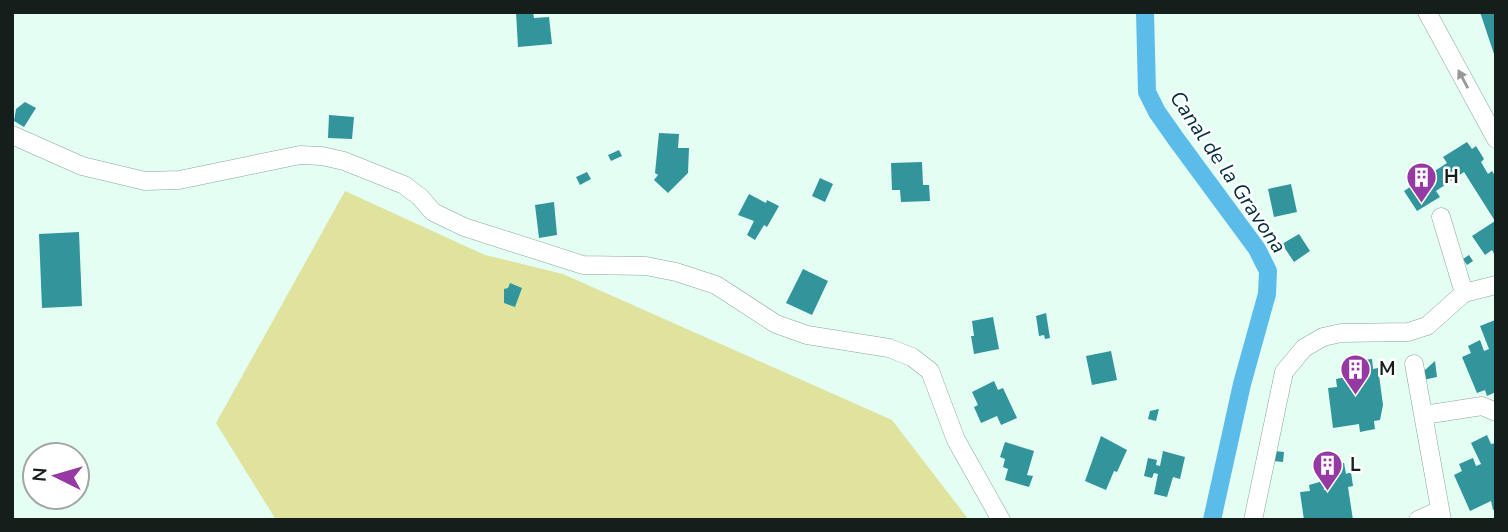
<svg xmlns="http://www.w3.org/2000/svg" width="1508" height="532" font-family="'Nunito Sans',sans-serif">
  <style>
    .green { fill: #e0e39e }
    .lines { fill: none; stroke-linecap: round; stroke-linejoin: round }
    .canal { stroke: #5bbcea; stroke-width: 18 }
    .building { fill: #32959b }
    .minor-casing { stroke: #88a69b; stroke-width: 19 }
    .minor { stroke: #fff; stroke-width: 18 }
    .oneway { fill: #959a98 }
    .labels { text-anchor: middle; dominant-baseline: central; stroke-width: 5; stroke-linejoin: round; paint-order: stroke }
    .poi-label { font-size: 19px; font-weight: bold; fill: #141f1b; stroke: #fff; text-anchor: start }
    .water-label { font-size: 21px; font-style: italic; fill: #002e40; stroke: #fff }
  </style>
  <rect width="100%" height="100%" fill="#e4fef4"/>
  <!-- green -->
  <path class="green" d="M345,191L485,255L563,274L892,420L969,520H276L216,423Z"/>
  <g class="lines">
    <!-- canal -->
    <path class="canal" d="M1145,12L1147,92L1157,112L1176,139L1257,249L1268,271L1267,294L1242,384L1212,520"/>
  </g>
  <!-- building -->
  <path class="building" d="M516,12H533L534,18L549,17L552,44L518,47Z
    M1480,12H1496V57H1495Z
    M25,102L36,108L24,127L14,121L16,109Z
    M329,115L354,117L352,139L328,138Z
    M659,133L679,134L678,148H689L688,173L668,193L654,180L658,175L655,173Z
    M1467,142L1472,149L1476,146L1484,159L1481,162L1488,174L1492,171L1496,177V257L1492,250L1485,255L1472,236L1495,221L1464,172L1436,191L1440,197L1417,211L1404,191L1447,163L1443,157Z
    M619,150L622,156L611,161L608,155Z
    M922,162L923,185H929L930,201L901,202L900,190H892L891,163Z
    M587,172L591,179L580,185L576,177Z
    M820,178L833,184L825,202L812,196Z
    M1291,184L1297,212L1274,217L1268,189Z
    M749,194L766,203L767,200L779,206L767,227L764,225L755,240L747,235L754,221L738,215Z
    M554,202L557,235L539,238L535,205Z
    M79,232L82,306L42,308L39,234Z
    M1299,234L1310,251L1294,262L1282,244Z
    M1469,255L1473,261L1467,265L1463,259Z
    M803,269L828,281L812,315L786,303Z
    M510,283L522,288L515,307L504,303V289L508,288Z
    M1046,313L1050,338L1045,339L1044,335L1039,336L1036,316Z
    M993,317L999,349L974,354L971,336H974L972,321Z
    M1495,320L1496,392L1487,396L1485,390L1477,393L1462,357L1471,353L1468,346L1480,340L1484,351L1489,349L1480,326Z
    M1111,351L1117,380L1092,385L1086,356Z
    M1372,359L1373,369L1378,368L1383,405L1380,420L1374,421L1375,429L1360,432L1359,424L1333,428L1328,388L1337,387L1336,379L1351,376L1352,385H1358L1355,361Z
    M1435,361L1437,377L1423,380L1425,370Z
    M994,381L998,390L1003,388L1017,418L1001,425L997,416L981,423L974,407L978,405L972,392Z
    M1159,409L1156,421L1148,419L1150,411Z
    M1487,435L1491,444L1496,443V509L1493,510L1491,501L1470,511L1454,475L1462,471L1459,464L1473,458L1476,466L1481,464L1471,443Z
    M1101,436L1127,450L1117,472L1114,471L1106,490L1085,481Z
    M1005,442L1034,451L1027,475L1033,476L1029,487L1005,480L1008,469L1003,467L1005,459L1000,457Z
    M1163,451L1185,457L1180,479L1173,477L1167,497L1154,494L1158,474L1154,473L1152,478L1144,476L1148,458L1157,460L1156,465L1160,466Z
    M1275,451L1284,452L1283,462L1273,461Z
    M1344,463L1346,474L1351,472L1353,486L1348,487L1353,520H1304L1300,492L1310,491L1309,485L1323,481L1324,490L1330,489L1325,466Z"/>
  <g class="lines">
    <defs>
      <path id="minor" d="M1427,12L1496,139
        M12,135L82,166L145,181L179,180L300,155L322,156L344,161L404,185L420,197L433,212L464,227L583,265L646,266L676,272L716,285L776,324L807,335L889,348L912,357L930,371L956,440L1001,520
        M1441,217L1464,293
        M1414,364L1442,520
        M1424,415L1482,406L1496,412
        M1253,520L1284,372L1304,348L1323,337L1341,333L1408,332L1427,326L1464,293L1496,285
        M1418,520L1440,510"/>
    </defs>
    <!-- minor casing -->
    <use href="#minor" class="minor-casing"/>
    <!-- minor -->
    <use href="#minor" class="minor"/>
  </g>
  <!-- one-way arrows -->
  <defs><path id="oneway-solid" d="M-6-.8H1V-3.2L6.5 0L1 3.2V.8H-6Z" transform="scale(1.75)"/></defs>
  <use class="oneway" href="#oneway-solid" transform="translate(1463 79) rotate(-118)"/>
  <!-- icons -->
  <defs>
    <symbol id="building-pin" viewBox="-11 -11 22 30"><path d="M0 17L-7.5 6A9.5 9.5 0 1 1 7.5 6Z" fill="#9539a3" stroke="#fff"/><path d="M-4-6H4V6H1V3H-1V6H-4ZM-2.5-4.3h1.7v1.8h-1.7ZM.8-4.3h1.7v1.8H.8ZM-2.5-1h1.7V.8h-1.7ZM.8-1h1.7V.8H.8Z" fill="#fff"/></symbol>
  </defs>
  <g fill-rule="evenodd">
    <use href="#building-pin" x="1404" y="160" width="35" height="47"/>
    <use href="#building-pin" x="1338" y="352" width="35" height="47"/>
    <use href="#building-pin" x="1310" y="448" width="35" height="47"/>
  </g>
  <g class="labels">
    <!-- poi labels -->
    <g class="poi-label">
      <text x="1444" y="177">H</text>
      <text x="1379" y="369">M</text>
      <text x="1350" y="465">L</text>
    </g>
    <!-- water labels -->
    <g class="water-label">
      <text transform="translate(1228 172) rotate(56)">Canal de la Gravona</text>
    </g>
  </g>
  <!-- border -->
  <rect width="1508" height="532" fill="none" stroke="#141f1b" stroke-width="28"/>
  <!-- north arrow -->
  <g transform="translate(56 476) rotate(275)"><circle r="33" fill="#ffffff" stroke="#a1a5a4" stroke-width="2"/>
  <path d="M0-5L12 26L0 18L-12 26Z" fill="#9539a3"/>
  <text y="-10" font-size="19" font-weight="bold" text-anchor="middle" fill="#141f1b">N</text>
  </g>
</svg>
